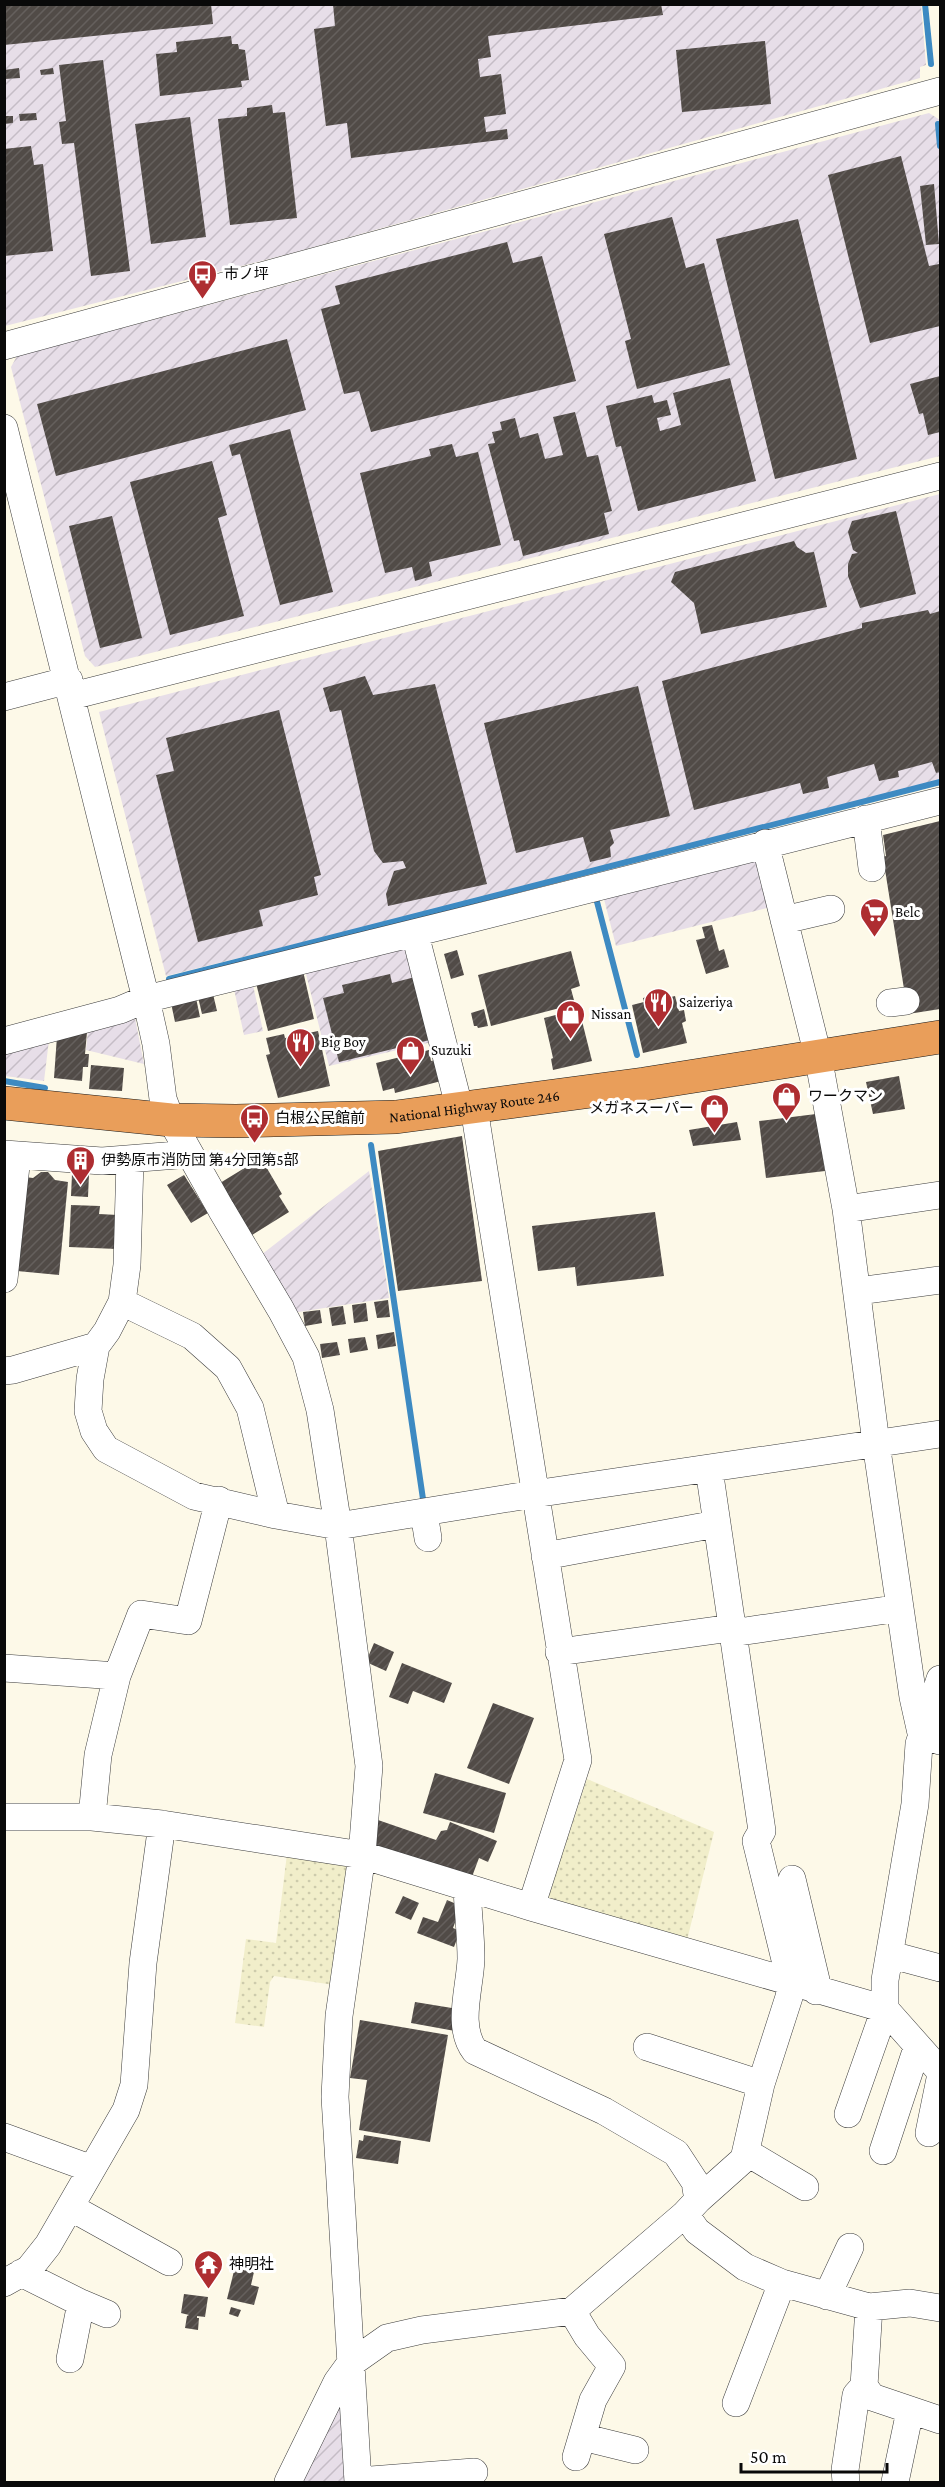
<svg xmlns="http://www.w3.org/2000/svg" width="945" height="2487" font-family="'Crimson Pro','Noto Sans JP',serif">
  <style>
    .industrial { fill: url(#industrial-furrows) }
    .farmland { fill: url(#farmland-dots) }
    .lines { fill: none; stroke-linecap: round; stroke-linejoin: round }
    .stream { stroke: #3d8ac2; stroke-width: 6 }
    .building { fill: url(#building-hatch) }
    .minor-casing { stroke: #3c3c3c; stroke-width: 28 }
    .highway-casing { stroke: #1a1a1a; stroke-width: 34 }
    .minor { stroke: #fff; stroke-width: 27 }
    .highway { stroke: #e99e5a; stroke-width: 33 }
    .labels { text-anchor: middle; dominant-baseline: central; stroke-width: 6; stroke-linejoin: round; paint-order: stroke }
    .poi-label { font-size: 15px; fill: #090909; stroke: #fff; text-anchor: start }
    .street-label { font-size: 15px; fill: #090909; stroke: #fff }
  </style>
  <defs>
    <pattern id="industrial-furrows" width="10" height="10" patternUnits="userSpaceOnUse" patternTransform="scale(1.5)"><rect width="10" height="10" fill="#e7dee8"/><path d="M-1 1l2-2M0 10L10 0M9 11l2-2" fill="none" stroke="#c5bdc6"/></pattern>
    <pattern id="farmland-dots" width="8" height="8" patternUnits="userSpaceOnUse" patternTransform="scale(1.5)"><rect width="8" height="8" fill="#f1eeca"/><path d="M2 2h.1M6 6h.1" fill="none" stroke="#cdcbac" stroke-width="1.8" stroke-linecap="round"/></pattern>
    <pattern id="building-hatch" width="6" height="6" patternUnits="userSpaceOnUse" patternTransform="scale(1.5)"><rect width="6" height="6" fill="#514b47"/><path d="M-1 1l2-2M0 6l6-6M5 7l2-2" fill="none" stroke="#65605d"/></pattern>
  </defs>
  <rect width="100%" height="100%" fill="#fdf9e8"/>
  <!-- industrial -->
  <path class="industrial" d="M5,5H921L926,65L920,67V78L289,254L5,326Z
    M929,113L940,120V456L95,667L85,656L11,367L17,356Z
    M940,494V785L166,976L99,712Z
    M759,860L771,907L616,946L604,899Z
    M405,945L436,1041L329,1066L306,974L309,969Z
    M253,985L263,1031L244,1035L234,989Z
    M135,1018L144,1064L86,1050L88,1029Z
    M49,1040L44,1081L5,1076V1049Z
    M369,1171L389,1298L292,1313L261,1255Z
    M344,2390L351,2482H297Z"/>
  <!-- farmland -->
  <path class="farmland" d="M587,1779L714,1832L686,1944L552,1905L548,1897Z
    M287,1854L342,1863L348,1868L334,1985L274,1976L270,1982L264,2027L235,2023L246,1939L276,1943Z"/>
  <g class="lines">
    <!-- stream -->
    <path class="stream" d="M925,4L931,64
      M938,124L940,146
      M596,898L637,1055
      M169,979L940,782
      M4,1081L45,1088
      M371,1145L423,1499"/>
  </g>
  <!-- building -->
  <path class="building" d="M4,4H211L213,24L4,45Z
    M333,4H661L663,15L488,36L491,57L478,59L480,77L501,74L506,114L484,117L486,132L507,129L508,139L351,158L347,123L326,126L314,29L335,26Z
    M231,36L232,44H238L239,49L245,50L249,80L241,81L242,87L160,96L156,54L177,52L176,42Z
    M765,41L771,104L682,112L676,50Z
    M103,60L130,271L91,276L74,143L62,144L59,122L66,121L59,65Z
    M19,68L20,78L5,79L4,70Z
    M53,68L54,74L41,75L40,70Z
    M272,105L273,113L285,112L297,218L230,225L218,119L247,116V108Z
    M36,113L37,120L20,121L19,114Z
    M4,116H13V123L4,124Z
    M190,117L206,237L151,244L135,124Z
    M31,146L34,165L43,164L53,251L4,256V149Z
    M901,156L929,266L939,264L940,269V326L870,343L828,175Z
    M934,184L939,244L926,245L920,186Z
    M672,217L686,268L704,263L730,365L637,389L625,341L631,339L604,234Z
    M798,219L857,459L775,479L716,239Z
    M507,242L513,263L542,256L576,381L371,432L359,391L344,394L321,309L340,304L335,286Z
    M287,339L306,410L56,476L37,404Z
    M940,376V432L928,435L923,413L919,414L910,384Z
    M730,378L756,481L638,511L621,446L616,447L606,406L652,395L654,403L667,400L671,415L657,418L660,431L681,425L673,393Z
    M575,412L587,457L598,455L612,511L604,513L609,534L523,556L519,540L514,541L488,444L495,443L492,432L502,430L500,422L515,418L520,438L538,433L545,459L563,455L553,417Z
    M290,429L333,592L280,605L240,454L232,456L229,445Z
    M452,444L456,457L478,452L501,545L429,562L432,576L415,581L412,567L385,573L360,473L431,456L429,449Z
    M212,461L227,515L218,518L244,616L170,635L130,482Z
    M896,511L916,594L860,608L848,576V564L852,554L858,553L853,550L848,532L852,521Z
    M112,516L142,638L100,648L69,526Z
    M794,541L797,547L806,553L814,552L827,607L701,634L694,603L671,582L675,572Z
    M928,610L930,614L940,611V772L936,773L932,762L898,771L899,777L879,781L874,764L827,777L829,788L803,794L800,783L694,810L662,681L862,628V623Z
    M365,676L373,695L435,684L487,884L388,906L386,894L394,871L406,868L403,861L383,863L374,851L341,710L330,712L323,688Z
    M638,686L670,816L610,830L614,843L610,847L611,857L590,862L583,837L516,853L484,723Z
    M279,710L321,875L314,877L318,895L259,910L263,926L198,942L156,775L174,771L166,738Z
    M940,821V1009L908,1014L883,857L886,856L883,835Z
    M712,925L719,951L724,949L729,967L706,974L696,940L705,938L702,927Z
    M457,950L464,975L451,979L444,954Z
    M571,951L580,986L571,989L575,1004L491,1026L478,975Z
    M303,971L314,1019L268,1031L256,983Z
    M390,974L392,983L415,977L430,1040L339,1062L323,998L344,993L342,985Z
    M213,994L217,1011L202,1014L198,997Z
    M654,995L655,1001L675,996L679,1011L684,1010L686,1021L682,1023L687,1043L643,1053L632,1005L644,1002L643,998Z
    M196,998L200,1017L175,1022L171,1003Z
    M484,1009L488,1026L478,1028L477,1026H474L471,1013Z
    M579,1009L592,1061L553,1070L551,1059L553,1058L544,1018Z
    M318,1031L330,1086L278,1098L266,1055L270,1054L266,1038L284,1034L285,1038Z
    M87,1032L85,1054H89L88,1067H83L82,1081L54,1078L57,1036Z
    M429,1050L431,1061L439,1059L445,1080L395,1093L394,1088L383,1091L376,1063Z
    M91,1065L124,1068L122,1091L89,1089Z
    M899,1076L905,1109L873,1114L866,1082Z
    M816,1114L825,1171L766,1178L759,1121Z
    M737,1122L741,1140L693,1146L689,1130Z
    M462,1136L482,1281L398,1291L378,1151Z
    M261,1158L282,1194L279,1196L289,1212L252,1235L220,1183Z
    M41,1172H48L55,1180L68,1182L59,1275L17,1271L25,1177L33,1178Z
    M72,1174H89L88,1197L71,1196Z
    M184,1175L208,1213L191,1223L167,1185Z
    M71,1205L100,1206L99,1214L118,1215L117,1249L69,1247Z
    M655,1212L664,1276L577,1286L575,1267L538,1271L532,1226Z
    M388,1300L390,1317L377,1318L374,1302Z
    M366,1303L368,1321L354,1323L352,1305Z
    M343,1306L346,1324L332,1326L329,1308Z
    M320,1310L322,1323L305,1326L303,1312Z
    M394,1332L396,1346L378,1349L376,1335Z
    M365,1337L368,1350L350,1353L348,1339Z
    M337,1342L340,1355L322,1358L320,1344Z
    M374,1643L394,1652L386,1671L366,1662Z
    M402,1663L452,1683L444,1703L413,1691L408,1704L389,1697Z
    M493,1703L534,1718L509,1784L467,1768Z
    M435,1773L506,1793L494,1833L423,1813Z
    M378,1820L436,1840L441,1831L447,1830L450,1822L497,1841L488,1862L479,1858L470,1882L375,1850Z
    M403,1896L419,1903L411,1920L395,1913Z
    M447,1900L461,1906L453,1928L460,1931L454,1947L417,1933L423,1917L438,1922Z
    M415,2002L458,2009L455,2031L411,2023Z
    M360,2020L448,2035L430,2142L359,2130L367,2080L350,2078Z
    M364,2135L401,2141L398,2164L356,2158L359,2140L363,2141Z
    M235,2267L254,2272L251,2285L259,2287L254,2305L227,2299Z
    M184,2294L208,2297L205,2317L197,2316V2318H199L198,2330L185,2328L187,2316L189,2315L181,2313Z
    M231,2307L241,2310L238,2317L229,2314Z"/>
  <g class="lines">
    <defs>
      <path id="minor" d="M4,346L940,91
        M4,428L146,999L156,1044L163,1099L171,1120L221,1209L281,1310L306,1357L320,1410L338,1526L369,1766L362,1855L339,2016L335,2097L358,2482
        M72,696L940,476
        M4,697L69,680
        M866,819L872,868
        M765,843L818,1056L846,1209L876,1443L913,1697L921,1733L940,1741
        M784,920L831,909
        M415,934L460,1110
        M890,1003L906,1001
        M4,1041L120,1010L146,999C411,935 676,867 940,801
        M474,1108L578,1760L531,1907
        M4,1154L102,1161L190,1154
        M130,1160L127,1265L122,1302L107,1331L96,1346L90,1379L88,1411L94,1431L106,1449L194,1496L276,1515L338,1526L534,1494L940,1434
        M846,1209L940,1195
        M4,1279L17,1156
        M858,1291L940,1280
        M122,1302L192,1336L228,1368L250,1408L276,1515
        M4,1371L13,1370L96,1346
        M424,1513L428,1538
        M545,1556L716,1524
        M732,1633L900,1608
        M559,1652L731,1628
        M4,1668L117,1676
        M4,1817H92L162,1824L362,1855L531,1907L885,2009L940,2071
        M92,1817L98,1755L117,1676L141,1614L188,1621L219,1500
        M792,1879L816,1980V1991
        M467,1888C468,1912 471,1936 471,1959C470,1988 456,2027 475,2051L604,2111L676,2153L695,2182L698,2200
        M891,1953L899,1957L940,1968
        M647,2047L761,2084
        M848,2114L885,2009V1980L915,1804L919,1744L940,1679
        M929,2133L940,2079
        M4,2137L92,2169
        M883,2151L917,2048
        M746,2152L805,2187
        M70,2207L169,2262
        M685,2214L697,2231L745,2267L782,2283L869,2307L910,2303L940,2308
        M21,2273L81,2303L107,2314
        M4,2283L29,2269L48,2245L126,2110L134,2085L143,1963L162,1824
        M827,2296L850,2247
        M869,2307L864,2386L872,2397L940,2420
        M572,2311L587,2336L612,2366L593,2400L576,2457
        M70,2359L81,2303
        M736,2403L782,2283
        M582,2437L635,2450
        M358,2481L474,2472
        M288,2482L337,2382L350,2364L387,2338L422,2330L572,2311L685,2214L698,2200L744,2159L761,2084L789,1997L791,1984L756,1841L762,1831L709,1469
        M846,2482L845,2470L856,2395L864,2386
        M895,2482L910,2411"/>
      <g id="highway">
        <path id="s1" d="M4,1103L171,1120L236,1121L396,1117L644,1084L940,1037"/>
      </g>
    </defs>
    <!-- minor casing -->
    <use href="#minor" class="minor-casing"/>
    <!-- highway casing -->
    <use href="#highway" class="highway-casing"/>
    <!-- minor -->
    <use href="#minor" class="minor"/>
    <!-- highway -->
    <use href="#highway" class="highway"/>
  </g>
  <!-- icons -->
  <defs>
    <symbol id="bus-pin" viewBox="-11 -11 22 30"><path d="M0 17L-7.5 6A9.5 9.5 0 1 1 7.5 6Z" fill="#ae2d31" stroke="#fff"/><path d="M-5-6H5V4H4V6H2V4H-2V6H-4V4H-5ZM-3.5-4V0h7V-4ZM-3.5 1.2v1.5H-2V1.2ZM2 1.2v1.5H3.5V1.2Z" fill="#fff"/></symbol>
    <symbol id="supermarket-pin" viewBox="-11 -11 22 30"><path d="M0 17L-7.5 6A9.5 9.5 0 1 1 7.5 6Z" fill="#ae2d31" stroke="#fff"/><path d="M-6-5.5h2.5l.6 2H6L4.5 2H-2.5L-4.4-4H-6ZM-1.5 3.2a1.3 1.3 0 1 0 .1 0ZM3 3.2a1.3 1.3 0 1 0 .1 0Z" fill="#fff"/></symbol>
    <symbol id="restaurant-pin" viewBox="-11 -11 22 30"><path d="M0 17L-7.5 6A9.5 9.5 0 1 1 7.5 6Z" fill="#ae2d31" stroke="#fff"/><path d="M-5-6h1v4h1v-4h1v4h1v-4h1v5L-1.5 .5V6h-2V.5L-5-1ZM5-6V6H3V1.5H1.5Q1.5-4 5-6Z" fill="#fff"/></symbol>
    <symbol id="shop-pin" viewBox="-11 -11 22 30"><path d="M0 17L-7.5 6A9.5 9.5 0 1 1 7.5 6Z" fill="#ae2d31" stroke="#fff"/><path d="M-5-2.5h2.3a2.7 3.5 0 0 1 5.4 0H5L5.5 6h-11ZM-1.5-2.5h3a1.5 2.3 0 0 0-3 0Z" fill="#fff"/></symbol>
    <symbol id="building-pin" viewBox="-11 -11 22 30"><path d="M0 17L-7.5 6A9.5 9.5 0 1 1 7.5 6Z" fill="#ae2d31" stroke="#fff"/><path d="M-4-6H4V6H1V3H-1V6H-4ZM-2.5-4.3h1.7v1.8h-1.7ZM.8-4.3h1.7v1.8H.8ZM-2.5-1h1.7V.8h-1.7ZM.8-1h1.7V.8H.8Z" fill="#fff"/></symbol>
    <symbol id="temple-pin" viewBox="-11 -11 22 30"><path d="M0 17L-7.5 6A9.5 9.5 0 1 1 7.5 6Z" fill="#ae2d31" stroke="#fff"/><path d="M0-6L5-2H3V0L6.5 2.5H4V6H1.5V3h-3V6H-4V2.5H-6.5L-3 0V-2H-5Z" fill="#fff"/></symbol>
  </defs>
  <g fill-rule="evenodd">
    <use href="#bus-pin" x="186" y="258" width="33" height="45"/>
    <use href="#supermarket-pin" x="858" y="896" width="33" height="45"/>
    <use href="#restaurant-pin" x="642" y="986" width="33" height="45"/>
    <use href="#shop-pin" x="554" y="998" width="33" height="45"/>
    <use href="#restaurant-pin" x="284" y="1026" width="33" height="45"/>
    <use href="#shop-pin" x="394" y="1034" width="33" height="45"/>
    <use href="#shop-pin" x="770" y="1080" width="33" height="45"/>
    <use href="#shop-pin" x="698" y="1092" width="33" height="45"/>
    <use href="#bus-pin" x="238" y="1102" width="33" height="45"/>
    <use href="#building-pin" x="64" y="1144" width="33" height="45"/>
    <use href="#temple-pin" x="192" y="2248" width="33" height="45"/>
  </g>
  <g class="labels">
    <!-- poi labels -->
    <g class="poi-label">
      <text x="224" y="274">市ノ坪</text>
      <text x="895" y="912">Belc</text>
      <text x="679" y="1002">Saizeriya</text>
      <text x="591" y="1014">Nissan</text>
      <text x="321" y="1042">Big Boy</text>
      <text x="431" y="1050">Suzuki</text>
      <text x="808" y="1096">ワークマン</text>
      <text x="694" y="1108" text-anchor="end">メガネスーパー</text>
      <text x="275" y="1118">白根公民館前</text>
      <text x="101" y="1160">伊勢原市消防団 第4分団第5部</text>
      <text x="229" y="2264">神明社</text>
    </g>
    <!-- street labels -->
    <g class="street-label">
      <text stroke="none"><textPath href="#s1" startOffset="472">National Highway Route 246</textPath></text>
    </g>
  </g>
  <!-- border -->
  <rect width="945" height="2487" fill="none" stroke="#090909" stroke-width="12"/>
  <!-- scale -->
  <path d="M741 2463v9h146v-9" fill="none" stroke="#090909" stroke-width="3"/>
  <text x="750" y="2463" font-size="18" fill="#090909" stroke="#ffffff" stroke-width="4.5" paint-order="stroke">50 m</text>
</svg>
